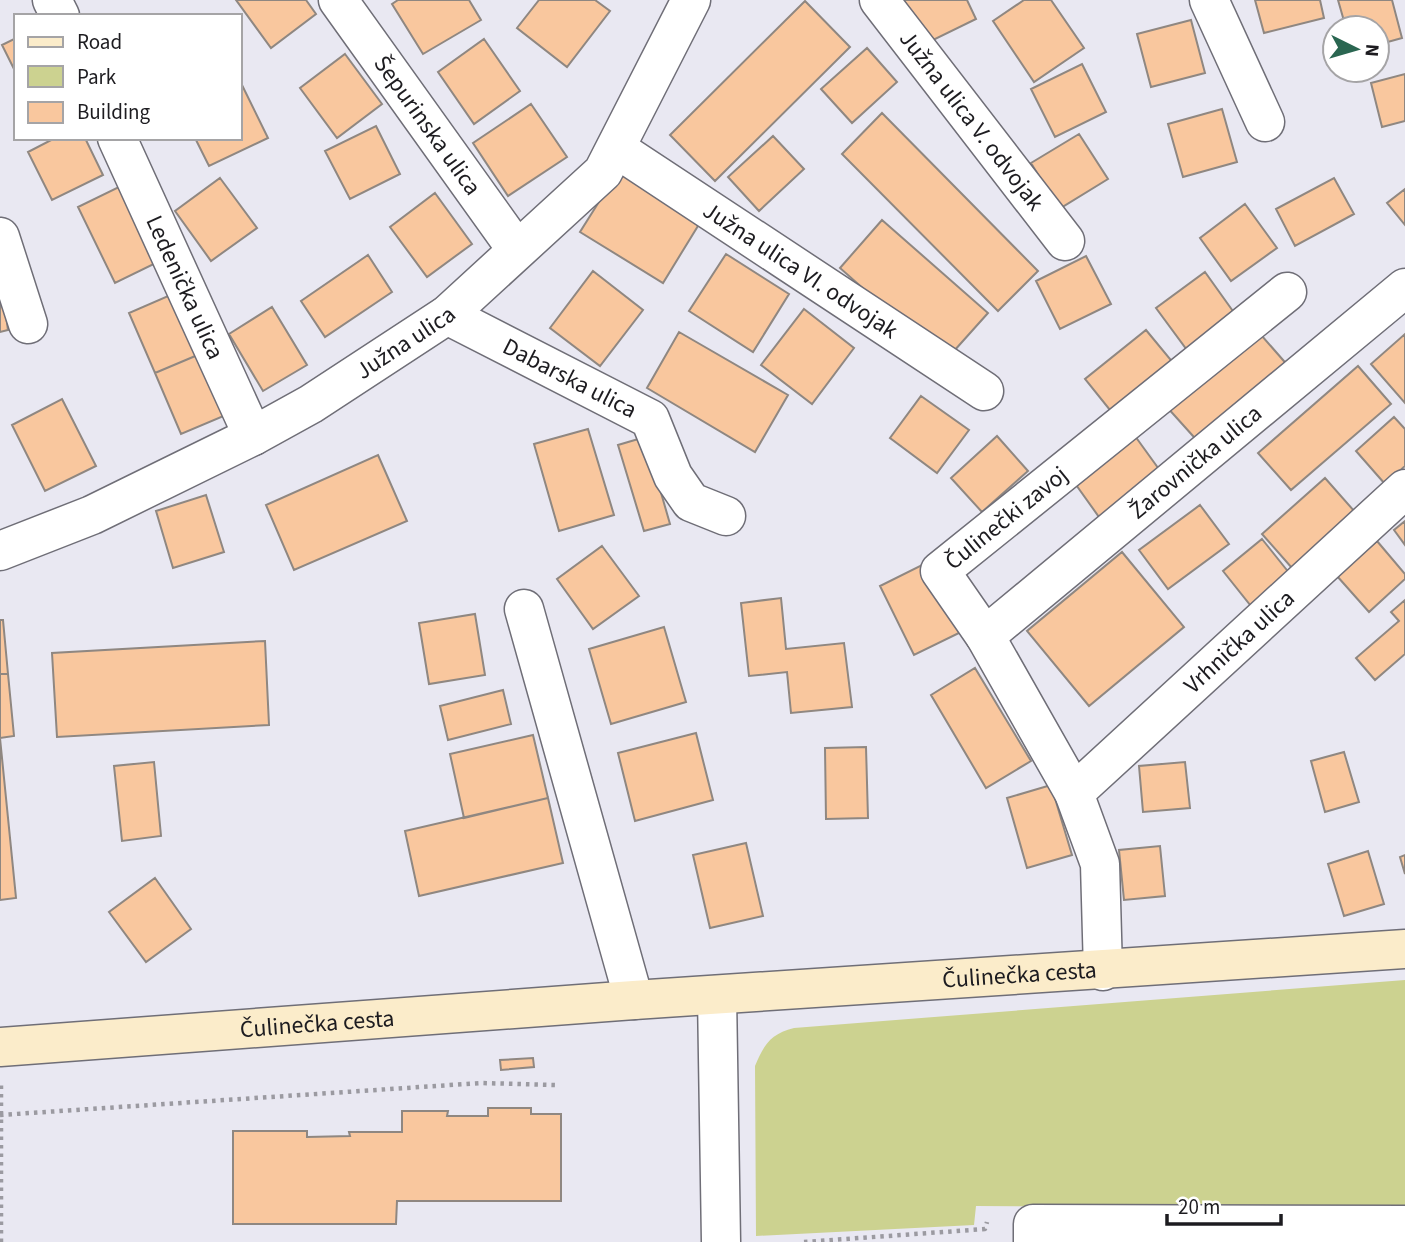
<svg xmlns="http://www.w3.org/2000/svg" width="1405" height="1242" font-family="'Source Sans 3',sans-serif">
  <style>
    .green { fill: #ccd290 }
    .building { fill: #f9c79e; stroke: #8f8781; stroke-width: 2 }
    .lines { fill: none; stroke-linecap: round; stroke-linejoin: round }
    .minor-casing { stroke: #6f6e77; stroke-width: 41 }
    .secondary-casing { stroke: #6f6e77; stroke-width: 41 }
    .path { stroke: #9b9aa1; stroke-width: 4.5; stroke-dasharray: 3.5 5; stroke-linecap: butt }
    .minor { stroke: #fff; stroke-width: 38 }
    .secondary { stroke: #fbecca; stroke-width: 38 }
    .labels { text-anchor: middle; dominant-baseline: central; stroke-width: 5; stroke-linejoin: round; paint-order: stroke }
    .street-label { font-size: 24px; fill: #1d1c20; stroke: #fff }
  </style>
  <rect width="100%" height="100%" fill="#e9e8f2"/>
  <!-- green -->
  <path class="green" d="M1405,980V1209L976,1206L974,1225L756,1236L755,1066C764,1045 770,1034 794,1028Z"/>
  <!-- building -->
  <path class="building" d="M236,0H306L316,14L271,48Z
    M398,0H469L481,20L423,54L392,4Z
    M539,0H595L610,11L567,67L517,28Z
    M904,0H967L976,19L925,44Z
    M1024,0H1051L1084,48L1034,82L993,21Z
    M1255,0H1320L1324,18L1264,33Z
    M1338,0H1392L1402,38L1377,45V28H1346Z
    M805,1L850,47L715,181L670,135Z
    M1191,20L1205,73L1151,87L1137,34Z
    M16,38V73L2,45Z
    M484,39L520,91L474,124L438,72Z
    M867,48L897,82L852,123L821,89Z
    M345,54L382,104L337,138L300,88Z
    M1082,64L1106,112L1055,137L1031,89Z
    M1405,74V121L1382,127L1371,83Z
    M240,81L268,138L209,166L195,138H240Z
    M531,104L567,157L508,196L473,143Z
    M1222,109L1237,162L1183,177L1168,124Z
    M882,113L1038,271L998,311L842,154Z
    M376,126L400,174L350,199L325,151Z
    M1079,134L1108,179L1059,209L1031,163Z
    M773,136L804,169L759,211L728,177Z
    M55,138H85L103,175L52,200L28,152Z
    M619,170L701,221L663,283L580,232Z
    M220,178L257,228L211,261L175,211Z
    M1334,178L1354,214L1295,246L1276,209Z
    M127,183L164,259L115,283L78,207Z
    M1405,189V225L1387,203Z
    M435,193L472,244L427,277L390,227Z
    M1245,204L1277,248L1231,281L1200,238Z
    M882,220L988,313L945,361L840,268Z
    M726,254L789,294L753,352L689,311Z
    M368,255L392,292L325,337L301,301Z
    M1086,256L1111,304L1060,329L1036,281Z
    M593,271L643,310L600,366L550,328Z
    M0,272L8,330L0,332Z
    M1205,272L1235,314L1187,350L1156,308Z
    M175,293L200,354L155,373L129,313Z
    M272,307L307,365L263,391L229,334Z
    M804,309L854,348L812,404L761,365Z
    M1255,328L1290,368L1202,446L1166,406Z
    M1146,330L1175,365L1114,415L1085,379Z
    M679,332L788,395L755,452L647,388Z
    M1405,334V403L1371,364Z
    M200,354L226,415L181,434L155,373Z
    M1358,366L1391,404L1291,490L1258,453Z
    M921,396L969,430L937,473L890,438Z
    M62,399L96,466L45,491L12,425Z
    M1394,417L1405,429V466L1385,484L1356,451Z
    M588,429L614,515L559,531L534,444Z
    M997,436L1028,471L982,512L951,478Z
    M1135,436L1161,472L1099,517L1074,482Z
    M645,437L670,524L644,531L618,445Z
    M378,455L407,521L294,570L266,505Z
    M1325,478L1355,512L1292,568L1262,534Z
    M206,495L224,552L173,568L156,511Z
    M1200,505L1229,544L1168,589L1139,550Z
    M1405,521V545L1394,530Z
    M1262,539L1290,574L1251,606L1223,571Z
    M1377,541L1405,574V579L1369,612L1337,576Z
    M602,546L639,596L593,629L557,579Z
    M1122,552L1184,627L1089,706L1027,631Z
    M926,563L961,632L914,655L880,586Z
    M781,598L786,649L844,643L852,707L791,713L787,672L749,676L741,603Z
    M1405,600V654L1375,680L1356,658L1399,621L1391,612Z
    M475,614L485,675L429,684L419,623Z
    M0,620H3L8,674H0Z
    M664,627L686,702L611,724L589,649Z
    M265,641L269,725L57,737L52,653Z
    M975,668L1031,761L986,788L931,695Z
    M0,674H8L14,736L0,738Z
    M503,690L511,724L448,740L440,706Z
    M696,733L713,800L635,821L618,753Z
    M533,735L548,798L464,818L450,754Z
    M0,738L16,898L0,900Z
    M866,747L868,818L826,819L825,748Z
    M1344,752L1359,802L1325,812L1311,761Z
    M154,762L161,836L122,841L114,766Z
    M1185,762L1190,808L1143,812L1139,766Z
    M1051,785L1072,855L1027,868L1007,798Z
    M548,798L563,863L419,896L405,831Z
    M746,843L763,916L710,928L693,855Z
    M1160,846L1165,896L1124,900L1119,850Z
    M1368,851L1384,904L1344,916L1328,864Z
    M1405,855V874L1400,857Z
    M155,878L191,929L146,962L109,912Z
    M533,1058L534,1067L501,1070L500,1060Z
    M488,1108H531V1114H561V1201H397L396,1224H233V1131H307V1137L350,1136L349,1132H402V1111H448L447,1116H488Z"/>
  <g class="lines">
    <defs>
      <g id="minor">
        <path d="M52,0L60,16"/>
        <path id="s1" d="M338,0L517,250"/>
        <path id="s2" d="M879,0L1065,241"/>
        <path d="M1209,0L1265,122"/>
        <path id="s3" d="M117,138L253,436"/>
        <path id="s4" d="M617,149L984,391"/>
        <path d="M0,237L28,324"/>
        <path id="s5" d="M447,315L650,419L673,476L691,502L726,516"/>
        <path id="s6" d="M0,551L92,515L253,436L311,404L447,315L603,172L691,0"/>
        <path d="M524,609L634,1000"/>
        <path id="s7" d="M985,636L1405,288"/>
        <path id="s8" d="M1074,793L1405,489"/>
        <path id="s9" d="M1103,971L1100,864L1074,793L985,636L940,571L1287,292"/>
        <path d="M717,995L721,1242"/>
        <path d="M1033,1242V1224L1405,1225"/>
      </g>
      <g id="secondary">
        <path id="s10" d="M0,1047L634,1000L1405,949"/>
      </g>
    </defs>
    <!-- minor casing -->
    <use href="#minor" class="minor-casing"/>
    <!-- secondary casing -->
    <use href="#secondary" class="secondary-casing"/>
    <!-- path -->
    <path class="path" d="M0,1115L481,1083L555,1085
      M1,1242V1083
      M804,1242L985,1229L987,1222"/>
    <!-- minor -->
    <use href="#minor" class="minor"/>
    <!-- secondary -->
    <use href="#secondary" class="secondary"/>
  </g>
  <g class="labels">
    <!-- street labels -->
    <g class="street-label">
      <text stroke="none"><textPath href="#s2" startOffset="152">Južna ulica V. odvojak</textPath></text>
      <text stroke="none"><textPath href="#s1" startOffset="154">Šepurinska ulica</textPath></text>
      <text stroke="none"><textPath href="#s4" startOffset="220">Južna ulica VI. odvojak</textPath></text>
      <text stroke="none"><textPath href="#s3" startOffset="164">Ledenička ulica</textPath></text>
      <text stroke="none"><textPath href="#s6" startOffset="457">Južna ulica</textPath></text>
      <text stroke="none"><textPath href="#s5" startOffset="138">Dabarska ulica</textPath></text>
      <text stroke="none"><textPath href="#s7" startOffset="273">Žarovnička ulica</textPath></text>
      <text stroke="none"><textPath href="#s9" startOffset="527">Čulinečki zavoj</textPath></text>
      <text stroke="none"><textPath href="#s8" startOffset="224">Vrhnička ulica</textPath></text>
      <text stroke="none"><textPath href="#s10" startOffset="1022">Čulinečka cesta</textPath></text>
      <text stroke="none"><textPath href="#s10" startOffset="318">Čulinečka cesta</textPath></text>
    </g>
  </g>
  <!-- legend -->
  <rect x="14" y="14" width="228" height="126" fill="#ffffff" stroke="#a5a4a6" stroke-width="2"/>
  <rect x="28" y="37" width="35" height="10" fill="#fbecca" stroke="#a5a4a6" stroke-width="2"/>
  <text x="77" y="49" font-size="21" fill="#1d1c20">Road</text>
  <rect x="28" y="66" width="35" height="21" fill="#ccd290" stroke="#a5a4a6" stroke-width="2"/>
  <text x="77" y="84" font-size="21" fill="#1d1c20">Park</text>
  <rect x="28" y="102" width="35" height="21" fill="#f9c79e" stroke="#a5a4a6" stroke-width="2"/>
  <text x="77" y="119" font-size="21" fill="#1d1c20">Building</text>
  <!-- north arrow -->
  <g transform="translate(1356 49) rotate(95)"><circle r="33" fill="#ffffff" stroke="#a5a4a6" stroke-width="2"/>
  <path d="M0-5L12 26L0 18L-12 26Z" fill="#2a6651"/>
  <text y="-10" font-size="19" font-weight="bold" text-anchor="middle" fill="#1d1c20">N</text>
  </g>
  <!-- scale -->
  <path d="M1167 1214v10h114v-10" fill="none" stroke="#1d1c20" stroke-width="3.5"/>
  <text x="1178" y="1214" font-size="21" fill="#1d1c20" stroke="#ffffff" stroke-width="5" paint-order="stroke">20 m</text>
</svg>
